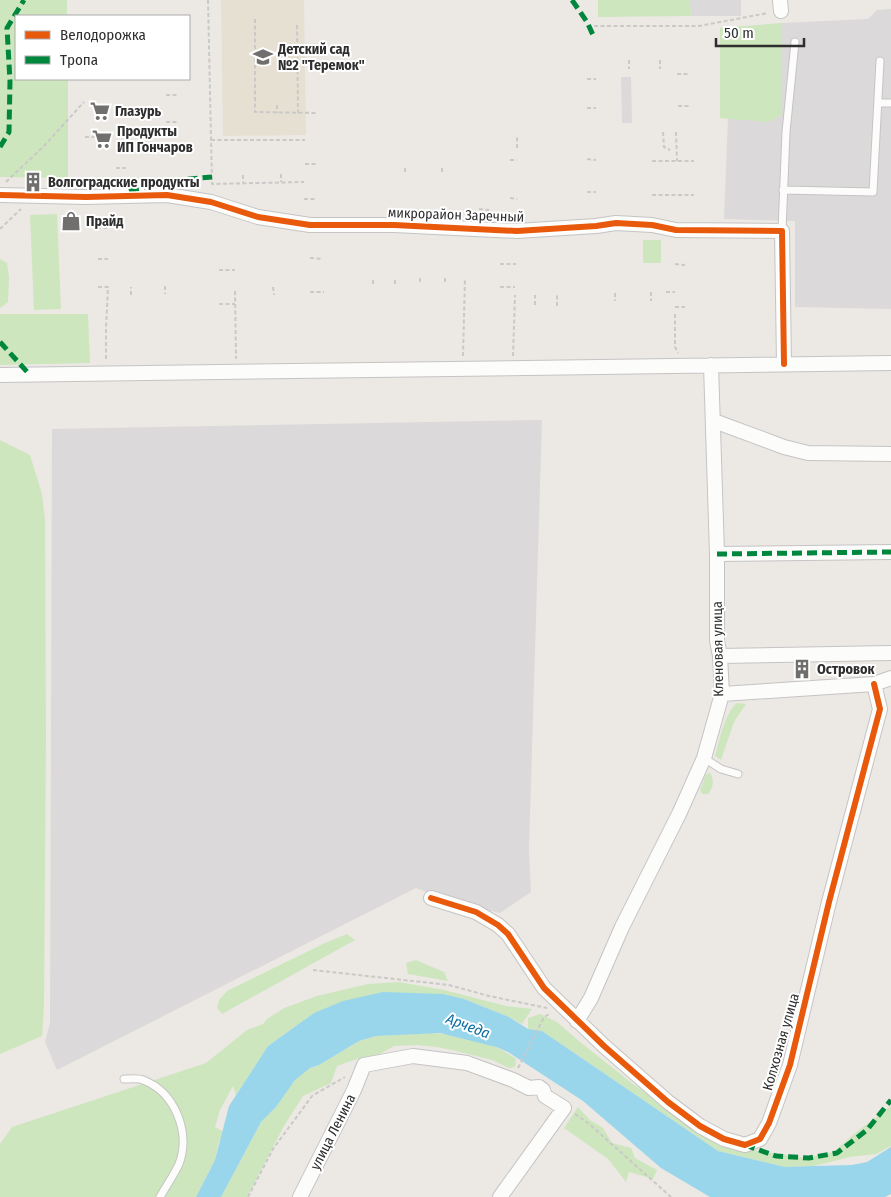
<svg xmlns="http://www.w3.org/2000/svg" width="891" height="1197" font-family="'Fira Sans Condensed',sans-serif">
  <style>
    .industrial { fill: #dcd9db }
    .education { fill: #e6e0d3 }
    .green { fill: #cee6be }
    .water { fill: #99d6ec }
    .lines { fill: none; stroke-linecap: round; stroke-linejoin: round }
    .lane-casing { stroke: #c5c4c5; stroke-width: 9 }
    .street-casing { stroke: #c5c4c5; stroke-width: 16 }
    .path { stroke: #c9c9c8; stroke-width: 2; stroke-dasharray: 4 2.5; stroke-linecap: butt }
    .lane { stroke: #fcfcfb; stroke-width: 7 }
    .street { stroke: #fcfcfb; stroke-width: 14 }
    .quiet { stroke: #00873e; stroke-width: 5; stroke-dasharray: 10 5; stroke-linecap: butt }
    .cycleway-casing { stroke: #fff; stroke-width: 9 }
    .cycleway { stroke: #e8590c; stroke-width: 6 }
    .labels { text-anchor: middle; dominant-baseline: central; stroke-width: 4; stroke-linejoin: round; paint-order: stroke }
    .poi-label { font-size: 14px; font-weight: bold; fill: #2e2e2e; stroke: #fff; text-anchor: start }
    .street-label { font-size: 14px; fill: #2e2e2e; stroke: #fff }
    .water-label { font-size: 15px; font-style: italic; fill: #0d6fa3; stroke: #fff }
  </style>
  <rect width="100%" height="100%" fill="#ece8e4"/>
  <!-- industrial -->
  <path class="industrial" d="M690,0H741V16H691Z
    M891,9V309L795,307V221L724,219L728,118L766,122L781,115V23L868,19L877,10Z
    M621,77H631L632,123H622Z
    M542,420L529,849L531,892L500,913L458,904L416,888L57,1070L45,1042L50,1023L52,429Z"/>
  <!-- education -->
  <path class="education" d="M221,0H304L306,135L223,136Z"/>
  <!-- green -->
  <path class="green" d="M0,0H67V16H16V79H68V178L0,177Z
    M598,0H690L691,16L598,17Z
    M781,23V115L773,120L766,122L720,118V28Z
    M57,214L61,309L34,310L30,215Z
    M643,240H661V263H643Z
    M0,259L7,263L9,277L8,302L0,308Z
    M0,314H88L90,363L0,365Z
    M0,440L30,455L42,494L45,520L46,737L44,1006L42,1036L0,1054Z
    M737,703L746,704L734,722L721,760L715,756C720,739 724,714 737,703Z
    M710,773C715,780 713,788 708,794H702L700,790L706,774Z
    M347,934L355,940L222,1014L217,1008L219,1000L227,991L325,943Z
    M416,960L444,972L448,981L408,974L406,963Z
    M399,982L444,990L506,1006L532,1009L522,1024L509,1017L464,999L314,1013L268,1046L236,1095L233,1086L220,1110L215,1127L224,1132L219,1141L215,1160L196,1197H0V1144L12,1127L206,1063L247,1030L263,1024L267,1019L284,1008L317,996L368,984Z
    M540,1014L557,1022L580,1042L633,1084L726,1146L806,1158L833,1152L859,1130L891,1106V1146L876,1154L850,1157L814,1166L785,1167L718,1151L542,1031L528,1029V1018Z
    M430,1033C458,1034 494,1042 516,1059L515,1067L509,1068L492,1060L456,1051L437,1047L417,1045L394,1046L378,1055L357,1059L337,1066L331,1083L303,1096L284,1126L247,1197H221L261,1122L276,1107L295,1079L310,1068L319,1065L359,1041L376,1036Z
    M578,1107L590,1120L603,1128L612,1143L631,1148L635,1158L657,1170L653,1179L629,1172L626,1182L608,1159L564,1128Z"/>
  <!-- water -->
  <path class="water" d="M383,992L443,994L464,999L509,1017L528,1029L542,1031L718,1151L785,1167L814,1166L852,1165L867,1162L891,1147V1194L885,1197H710L661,1168L583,1101L508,1052L496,1047L440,1033L376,1036L359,1041L319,1065L310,1068L295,1080L276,1107L261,1122L221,1197H196L215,1160L229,1106L268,1046L314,1013L343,1001Z"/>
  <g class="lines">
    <defs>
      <path id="lane" d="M878,103H891
        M783,190L873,192L880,61
        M782,231L786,132L795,42
        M704,758L721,769L738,774
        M124,1079C130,1079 138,1078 143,1080C175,1092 191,1133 179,1164C174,1175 166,1186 160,1197"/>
      <path id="street" d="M780,0L781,11
        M0,195L86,197L167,195L211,202L258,217L310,225H394L517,231L596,226L616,223L652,225L676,230L782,231L784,364
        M0,375L891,363
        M714,421L784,447L808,453L891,454
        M717,554L891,552
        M720,656L891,653
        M722,694L874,684L891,678
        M431,898L476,912L498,925L508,934L544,988L604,1046L668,1102L700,1126L724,1139L745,1145L760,1139L769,1123L790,1065L829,902L880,709L874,684
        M577,1021L591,998L622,927L679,814L704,758L722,694L720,656L717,641V554L711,365
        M300,1197L354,1090L364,1065L413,1056L467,1063L513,1080L529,1088L539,1087L543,1090L545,1096L564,1108L500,1197"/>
    </defs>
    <!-- lane casing -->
    <use href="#lane" class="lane-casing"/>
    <!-- street casing -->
    <use href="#street" class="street-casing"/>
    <!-- path -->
    <path class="path" d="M208,0L212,184L304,182
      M255,19V112L317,113
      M297,25L298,113
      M594,26H699L768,13
      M285,51H297
      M629,60V69
      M660,60V69
      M677,74H690
      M587,79H596
      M166,95H177
      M277,105V113
      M678,106H691
      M115,107H125
      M587,108H596
      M166,122H177
      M663,132L664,147L670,150
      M676,132L677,161
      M116,136H126
      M85,137H96
      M211,140H305
      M167,146L177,147
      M517,148V136
      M587,159L596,160
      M510,160H517
      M652,161H694
      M305,164H316
      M116,168H126
      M405,168V173
      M442,168V173
      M281,174V182
      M243,175V183
      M6,182L43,147L84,102
      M587,192H596
      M652,195H694
      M510,198L517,199
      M304,199H316
      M479,209L489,210
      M97,228H107
      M0,229L21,209
      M310,258L323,259
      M98,259H108
      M500,264H516
      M675,264L685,265
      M219,270H235
      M420,278V284
      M445,278V284
      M373,284V278
      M395,284V278
      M165,286V294
      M98,287H108L106,328V361
      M273,287L274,295
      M500,287H515
      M235,291L236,359
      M310,292H324
      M651,292V301
      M666,292H675
      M615,293V301
      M131,295V287
      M219,304H235
      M535,305V295
      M557,306V295
      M675,307H685
      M675,314V347L678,353
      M463,356L465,278
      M513,356L515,295
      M313,970L449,985L489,996L547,1008
      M518,1068L544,1017L551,1013
      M575,1114L588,1123L671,1197
      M248,1197L273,1149L312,1096L345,1077"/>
    <!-- lane -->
    <use href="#lane" class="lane"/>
    <!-- street -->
    <use href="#street" class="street"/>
    <!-- quiet -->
    <path class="quiet" d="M572,0L587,22L593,35
      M0,147L9,132L10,81L7,28L24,0
      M129,191L166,181L212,177
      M0,342L30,375
      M717,554L891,552
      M745,1145L776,1156L809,1158L837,1153L867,1130L891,1100"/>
    <defs>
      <path id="cycleway" d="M0,195L86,197L167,195L211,202L258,217L310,225H394L517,231L596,226L616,223L652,225L676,230L782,231L784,364
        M431,898L476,912L498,925L508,934L544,988L604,1046L668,1102L700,1126L724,1139L745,1145L760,1139L769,1123L790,1065L829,902L880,709L874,684"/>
    </defs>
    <!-- cycleway casing -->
    <use href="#cycleway" class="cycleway-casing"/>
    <!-- cycleway -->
    <use href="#cycleway" class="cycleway"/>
  </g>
  <!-- icons -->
  <defs>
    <symbol id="school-bare" viewBox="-9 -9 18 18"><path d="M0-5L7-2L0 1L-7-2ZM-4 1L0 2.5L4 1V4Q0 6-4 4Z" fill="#706f6e" stroke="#fff" stroke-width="2.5" paint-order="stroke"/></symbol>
    <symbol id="supermarket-bare" viewBox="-9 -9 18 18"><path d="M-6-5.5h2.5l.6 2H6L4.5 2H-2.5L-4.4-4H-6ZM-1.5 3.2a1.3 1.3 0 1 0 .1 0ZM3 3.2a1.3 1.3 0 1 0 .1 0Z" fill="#706f6e" stroke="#fff" stroke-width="2.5" paint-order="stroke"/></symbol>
    <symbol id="building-bare" viewBox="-9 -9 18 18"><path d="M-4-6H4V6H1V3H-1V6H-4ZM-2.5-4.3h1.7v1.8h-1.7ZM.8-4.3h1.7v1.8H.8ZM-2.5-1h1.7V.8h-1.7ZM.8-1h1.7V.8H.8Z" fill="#706f6e" stroke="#fff" stroke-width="2.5" paint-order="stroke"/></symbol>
    <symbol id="shop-bare" viewBox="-9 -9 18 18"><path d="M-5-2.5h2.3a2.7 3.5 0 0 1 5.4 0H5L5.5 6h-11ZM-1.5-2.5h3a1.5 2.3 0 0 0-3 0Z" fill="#706f6e" stroke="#fff" stroke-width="2.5" paint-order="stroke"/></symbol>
  </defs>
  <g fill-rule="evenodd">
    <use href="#school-bare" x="249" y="43" width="28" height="28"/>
    <use href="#supermarket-bare" x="86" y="97" width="28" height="28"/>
    <use href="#supermarket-bare" x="88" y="125" width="28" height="28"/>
    <use href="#building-bare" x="19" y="168" width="28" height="28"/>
    <use href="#shop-bare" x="57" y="207" width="28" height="28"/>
    <use href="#building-bare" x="788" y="655" width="28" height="28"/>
  </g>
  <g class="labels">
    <!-- poi labels -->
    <g class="poi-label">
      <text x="278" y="49">Детский сад<tspan x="278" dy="16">№2 "Теремок"</tspan></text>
      <text x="115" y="111">Глазурь</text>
      <text x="117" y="131">Продукты<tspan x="117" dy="16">ИП Гончаров</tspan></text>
      <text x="48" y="182">Волгоградские продукты</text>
      <text x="86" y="221">Прайд</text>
      <text x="817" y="669">Островок</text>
    </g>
    <!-- street labels -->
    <g class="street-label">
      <text transform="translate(456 215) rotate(2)">микрорайон Заречный</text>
      <text transform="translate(718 649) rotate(-91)">Кленовая улица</text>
      <text transform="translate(781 1042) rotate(-74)">Колхозная улица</text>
      <text transform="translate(333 1132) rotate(-63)">улица Ленина</text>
    </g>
    <!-- water labels -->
    <g class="water-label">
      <text transform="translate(468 1026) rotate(21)">Арчеда</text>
    </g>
  </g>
  <!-- legend -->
  <rect x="15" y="15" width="175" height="65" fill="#ffffff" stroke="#ababab"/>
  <rect x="25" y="31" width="25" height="8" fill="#e8590c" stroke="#ababab"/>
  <text x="60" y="40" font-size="15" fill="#2e2e2e">Велодорожка</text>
  <rect x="25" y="56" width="25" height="8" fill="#00873e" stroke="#ababab"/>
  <text x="60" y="65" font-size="15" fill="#2e2e2e">Тропа</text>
  <!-- scale -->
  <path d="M716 38v8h88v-8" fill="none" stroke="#2e2e2e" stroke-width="2.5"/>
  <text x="724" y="38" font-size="15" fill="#2e2e2e" stroke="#ffffff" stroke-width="4" paint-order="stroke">50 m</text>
</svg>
